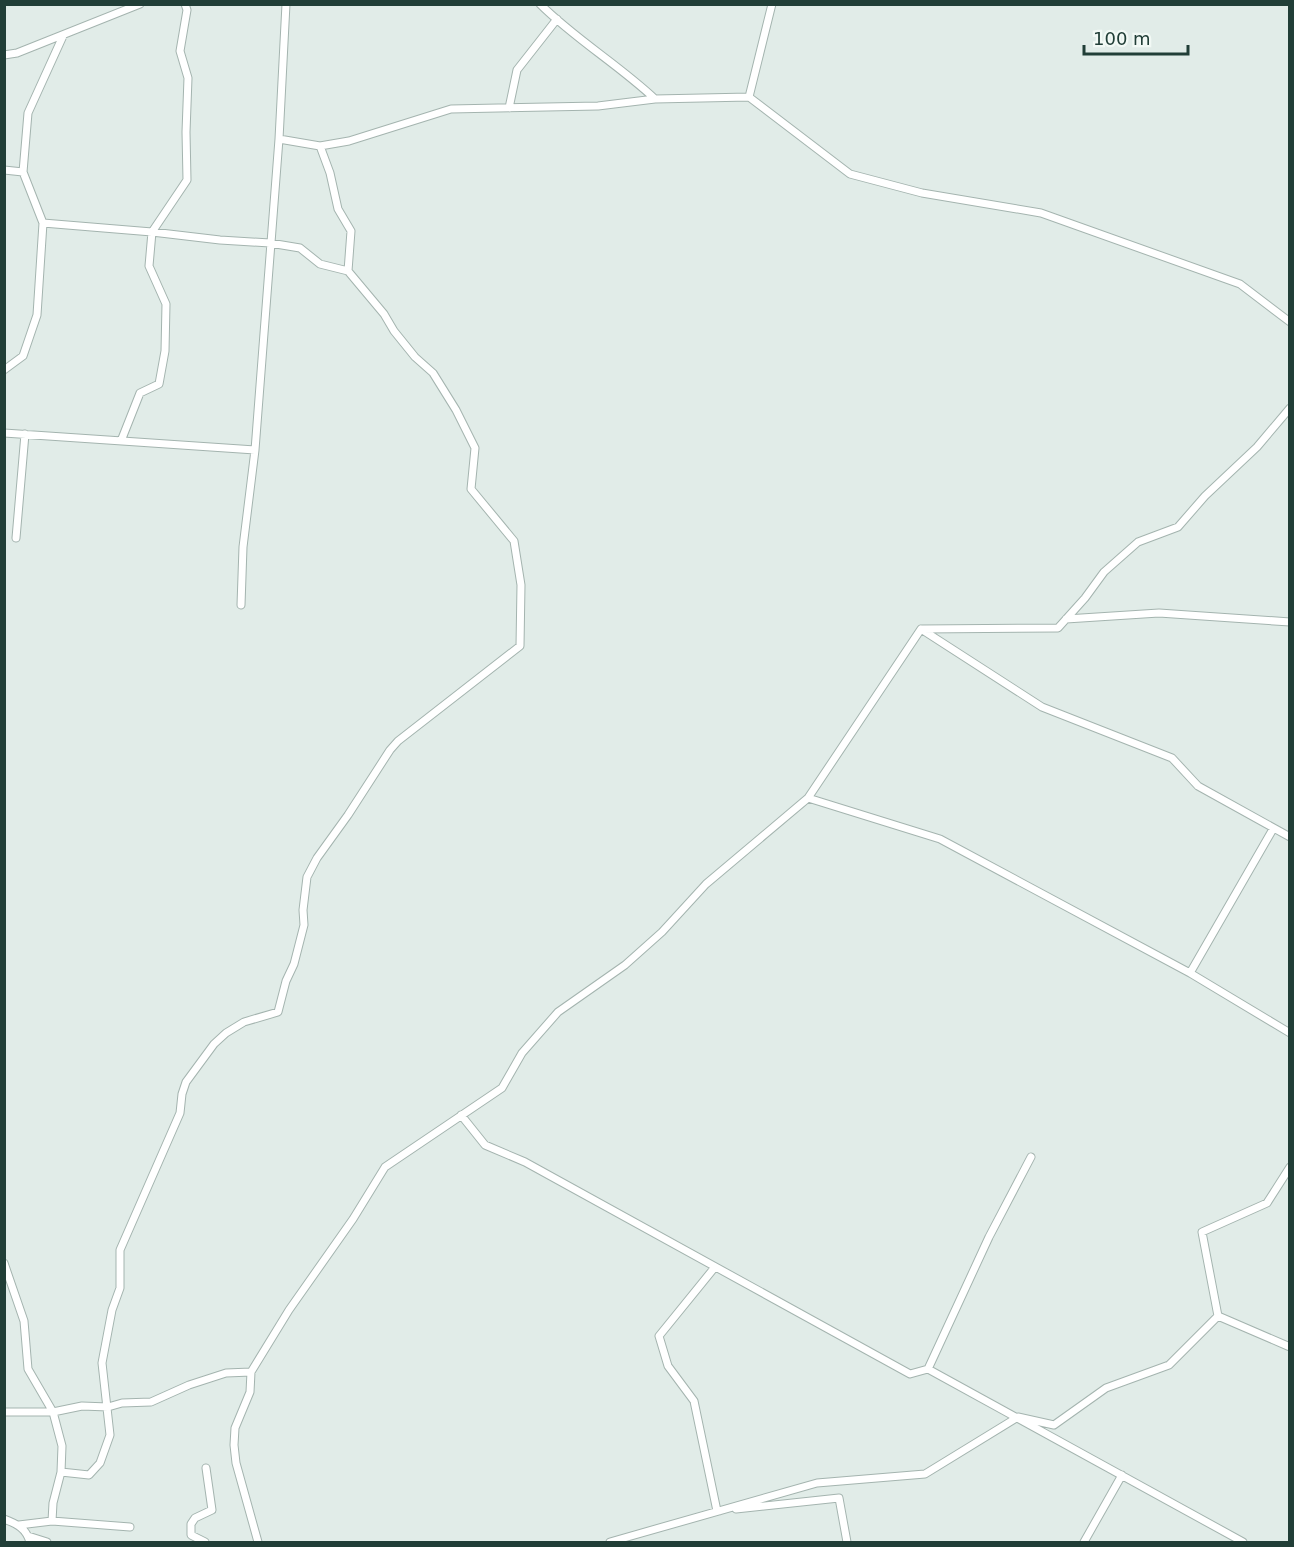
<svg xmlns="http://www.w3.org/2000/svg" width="1294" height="1547" font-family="'DejaVu Sans',sans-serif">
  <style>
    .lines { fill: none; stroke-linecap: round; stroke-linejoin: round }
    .minor-casing { stroke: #a4b4af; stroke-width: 9 }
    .minor { stroke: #fff; stroke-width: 7 }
  </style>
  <rect width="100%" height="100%" fill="#e1ece8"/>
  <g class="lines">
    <defs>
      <path id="minor" d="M540,4C575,39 619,65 655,99L749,97L850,174L922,193L1041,213L1240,284L1290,322
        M4,55L17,53L140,4
        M749,97L772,4
        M509,108L517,70L557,19
        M320,146L349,141L451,109L598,106L655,99
        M4,170L23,172
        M43,223L152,232L220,240L270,243L300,248L320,264L348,271
        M4,370L23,356L37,315L43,223L23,172L28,113L63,36
        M4,433L255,450L279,139
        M121,441L140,393L159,384L165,351L166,304L149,266L152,232L187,180L186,132L188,78L180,51L187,10L185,4
        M16,538L25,434
        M241,605L243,547L255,450
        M1066,619L1159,613L1290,622
        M921,629L1042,707L1172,758L1198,786L1290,837
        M808,798L940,839L1190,973L1290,1033
        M1190,973L1273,829
        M461,1115L485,1145L525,1162L910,1374L928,1369
        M1031,1157L989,1237L928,1369L1243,1542
        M4,1263L24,1321L28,1369L53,1412L62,1446L61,1472L53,1503L52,1521
        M715,1267L659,1336L668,1366L694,1401L717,1511H719
        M1218,1316L1202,1232L1267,1203L1290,1167
        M251,1372L250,1392L235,1428L234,1445L236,1463L258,1542
        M4,1412H53L82,1406L108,1407L122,1403L151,1402L189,1385L226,1373L251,1372L289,1310L353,1219L385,1167L502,1088L522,1053L558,1012L625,965L662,932L706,884L808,798L921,629L1058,628L1085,598L1104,572L1138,542L1178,527L1205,496L1257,447L1290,408
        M61,1472L89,1475L100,1463L110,1435L102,1363L112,1310L120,1288V1250L180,1113L182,1094L186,1082L214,1044L226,1033L244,1022L278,1012L286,981L294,964L304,925L303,910L307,877L317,858L348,815L390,750L398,741L520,646L521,585L514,541L471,489L475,448L456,410L433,373L415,357L394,331L384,314L348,271L351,231L338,209L330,173L320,146L279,139L286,4
        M736,1509L839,1498L847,1542
        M4,1519C17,1524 26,1528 30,1542
        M19,1525L52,1521L130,1527
        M28,1536L47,1542
        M205,1542L191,1535V1524L195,1518L212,1510L206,1468
        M610,1542L817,1483L925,1474L1018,1417L1054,1425L1106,1388L1169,1365L1218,1316L1290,1347
        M1084,1542L1122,1475"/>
    </defs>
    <!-- minor casing -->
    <use href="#minor" class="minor-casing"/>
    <!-- minor -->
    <use href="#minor" class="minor"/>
  </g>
  <!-- border -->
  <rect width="1294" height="1547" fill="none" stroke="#213e37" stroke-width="12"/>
  <!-- scale -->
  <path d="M1084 45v9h104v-9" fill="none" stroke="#213e37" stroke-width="3"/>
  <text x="1093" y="45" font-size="18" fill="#213e37" stroke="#f2f9f5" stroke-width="4.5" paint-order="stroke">100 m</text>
</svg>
